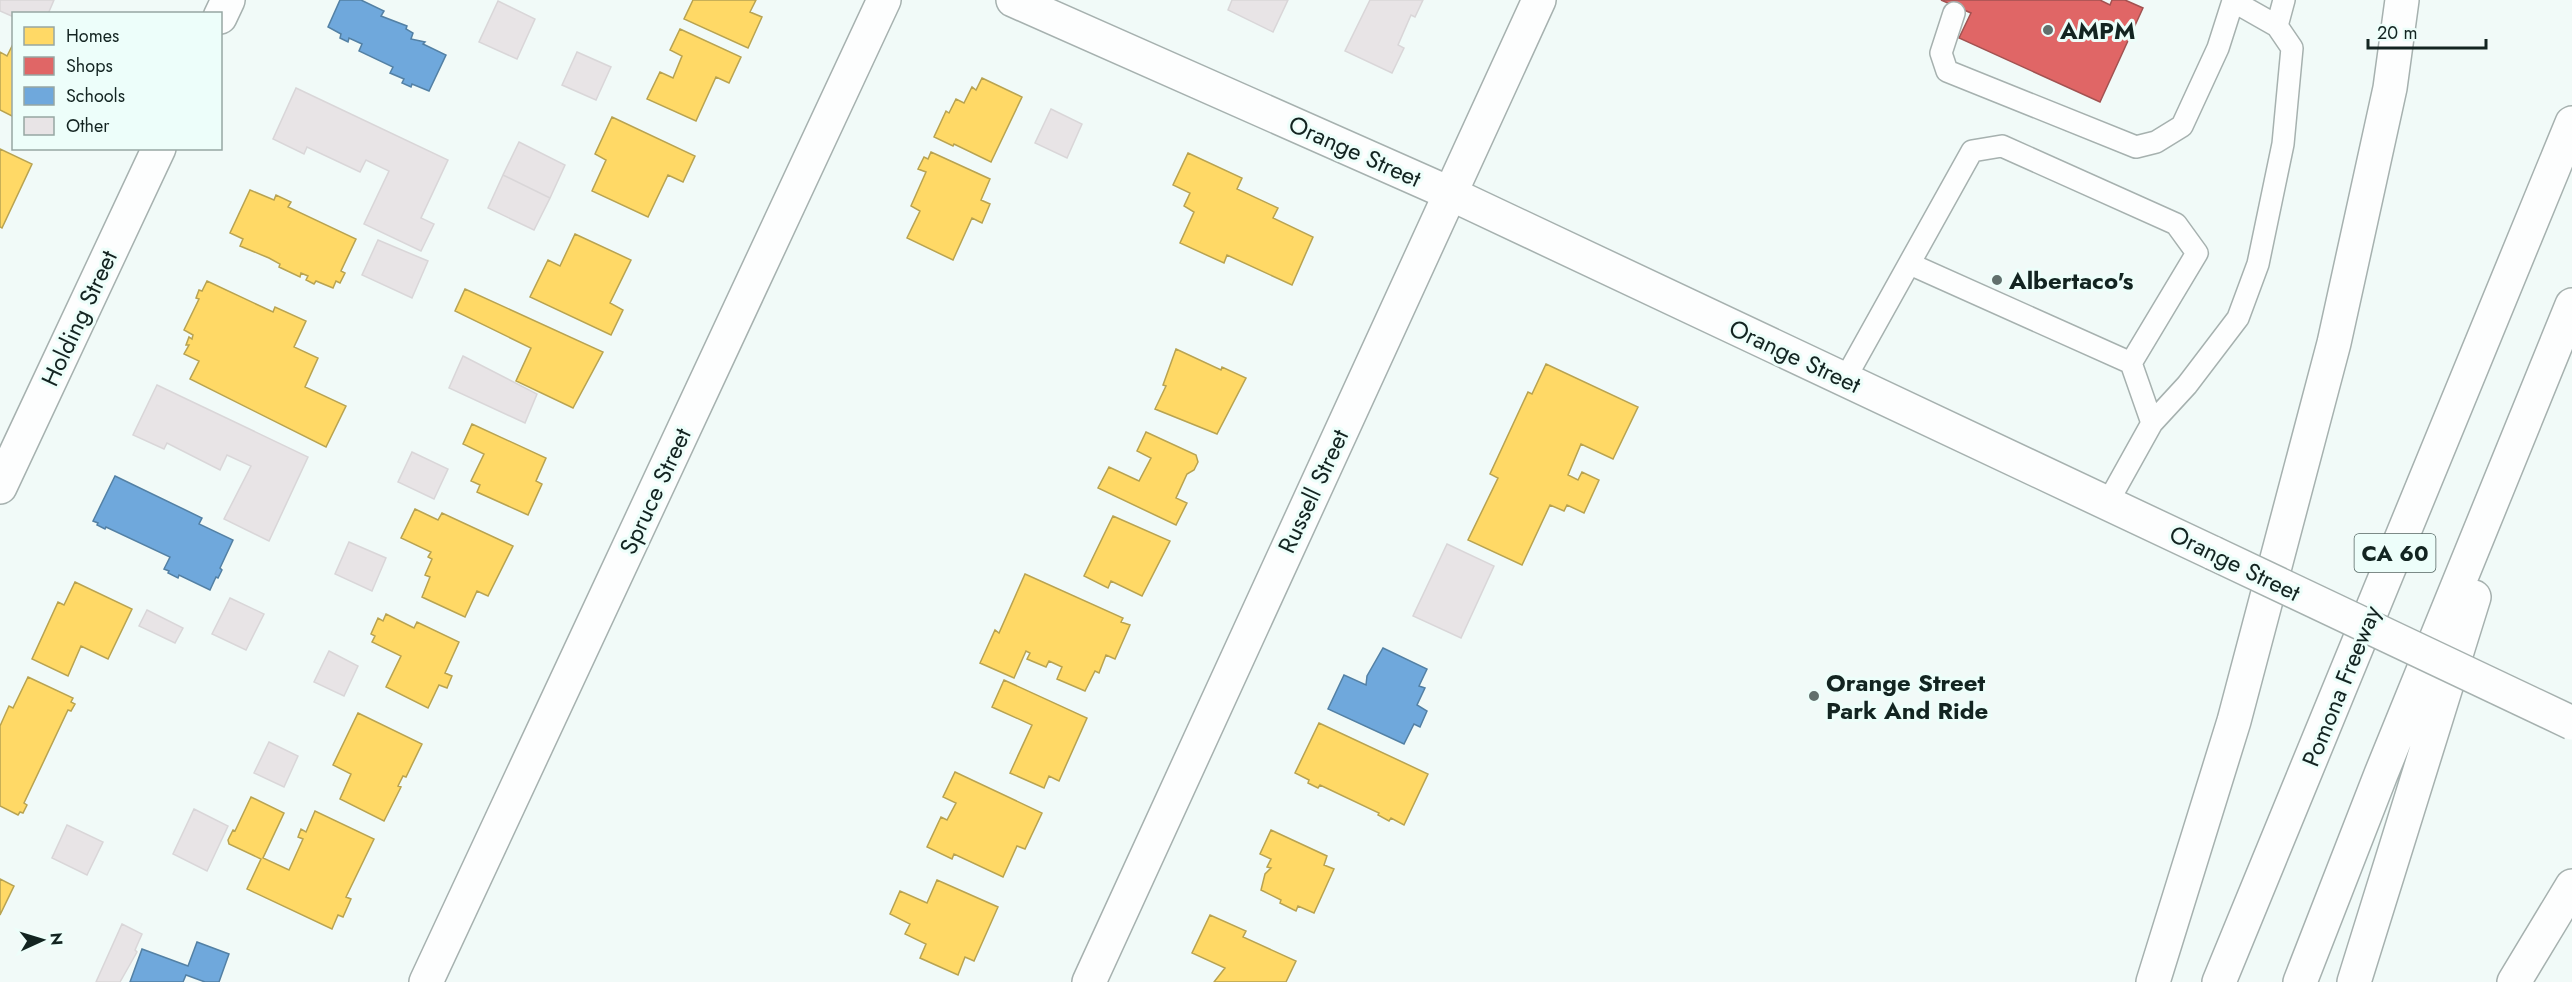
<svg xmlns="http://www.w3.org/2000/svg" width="2572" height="982" font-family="Jost,sans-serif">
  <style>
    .homes { fill: #ffd966; stroke: #b8a351; stroke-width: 1.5 }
    .shops { fill: #e06666; stroke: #a25251; stroke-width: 1.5 }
    .schools { fill: #6fa8dc; stroke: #5380a4; stroke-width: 1.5 }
    .building { fill: #e8e4e6; stroke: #d9d6d8; stroke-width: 1.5 }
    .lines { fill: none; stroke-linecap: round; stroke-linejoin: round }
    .service-casing { stroke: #a6b1af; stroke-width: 24 }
    .minor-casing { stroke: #a6b1af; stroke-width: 36 }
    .tertiary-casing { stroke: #a6b1af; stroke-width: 36 }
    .motorway-casing { stroke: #a6b1af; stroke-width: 36 }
    .service { stroke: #fdfefe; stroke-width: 21 }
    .minor { stroke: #fdfefe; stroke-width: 33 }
    .tertiary { stroke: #fdfefe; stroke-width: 33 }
    .motorway { stroke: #fdfefe; stroke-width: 33 }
    .tertiary-bridge-casing { stroke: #a6b1af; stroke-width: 36; stroke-linecap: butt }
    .tertiary-bridge { stroke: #fdfefe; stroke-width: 33 }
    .poi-dot { fill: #616f6c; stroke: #edfefa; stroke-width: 2 }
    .labels { text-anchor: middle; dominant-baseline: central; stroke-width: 6; stroke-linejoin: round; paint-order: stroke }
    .shield { fill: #edfefa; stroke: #546562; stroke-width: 1.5 }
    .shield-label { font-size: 22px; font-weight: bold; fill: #132421 }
    .poi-label { font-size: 24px; font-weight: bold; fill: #132421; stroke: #edfefa; text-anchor: start }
    .street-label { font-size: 24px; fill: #132421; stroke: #edfefa }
  </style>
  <rect width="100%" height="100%" fill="#f1faf8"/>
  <!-- homes -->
  <path class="homes" d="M693,0H756L750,12L762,17L748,48L684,19Z
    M680,29L741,57L729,83L716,77L696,121L647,99L660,72L673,78L682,56L670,50Z
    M14,42V117L0,110V52L7,56Z
    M982,78L1022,97L991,162L954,144L953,146L934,137L946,111L949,113L956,99L964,103L972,87L976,90Z
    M612,117L695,156L683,182L668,175L648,217L592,191L606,160L595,154Z
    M0,149L32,164L2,228L0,227Z
    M931,152L990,179L981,200L990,204L982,223L972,218L953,260L907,238L920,211L911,206L926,172L918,169L924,157L928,159Z
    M1188,153L1242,178L1237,189L1278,208L1273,218L1313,237L1292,285L1227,255L1224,263L1180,243L1194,212L1184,206L1190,193L1173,185Z
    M250,190L274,200L276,195L291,202L288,207L356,239L341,271L345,273L340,283L336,281L333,288L316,281L314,284L306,280L308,276L301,273L300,277L279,267L280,264L269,258L240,246L243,239L230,233Z
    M575,234L631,260L610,303L623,310L611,335L530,297L548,260L560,266Z
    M207,281L273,312L275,307L306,321L294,347L318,358L305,387L346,406L326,447L190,379L199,361L184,354L189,345H186L189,337L192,339L193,335L184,330L199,299L196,298L199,290L202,291Z
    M465,289L603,352L573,408L516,381L531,348L455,311Z
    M1176,349L1221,370L1222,367L1246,378L1217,434L1155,409L1166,386L1163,385Z
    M1546,364L1638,407L1613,459L1581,444L1568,475L1578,480L1582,472L1599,480L1584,513L1567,505L1564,511L1550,505L1522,565L1468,540L1498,478L1490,474L1528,392L1532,394Z
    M472,424L546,458L536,481L542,484L528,515L477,492L480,485L471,481L484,454L463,444Z
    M1146,432L1196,455L1198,462L1194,470L1187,474L1176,498L1187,503L1176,525L1098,488L1109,467L1139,481L1151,458L1137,451Z
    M415,509L438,520L442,513L513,546L488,596L477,591L465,617L422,597L430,577L425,575L432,559L428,557L431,552L401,538Z
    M1113,516L1170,541L1142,596L1111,581L1108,588L1084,576Z
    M1025,574L1123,618L1121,622L1130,625L1115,659L1106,655L1099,673L1095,671L1085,691L1057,679L1062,667L1049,661L1046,667L1027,659L1030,653L1026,651L1014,678L980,663L995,630L999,633Z
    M75,582L132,609L108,659L81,646L68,676L32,659L58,602L64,605Z
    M386,614L414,628L417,622L459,642L445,673L452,676L447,688L439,685L428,708L386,687L401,656L372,642L375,636L371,634L378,618L383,621Z
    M28,677L73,698L71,702L75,704L71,711L68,710L24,803L27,805L23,813L20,812L18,815L0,806V726L9,706L13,708Z
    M1004,680L1087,718L1059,781L1049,776L1044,788L1010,773L1032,725L992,707Z
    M358,713L422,744L406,777L403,776L398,786L401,787L384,821L340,799L351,774L333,765Z
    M1319,723L1428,774L1404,825L1391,818L1389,821L1378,815L1379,813L1320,785L1318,788L1308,783L1309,780L1295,773Z
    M955,772L1042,813L1025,849L1017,846L1003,877L954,854L952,859L927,847L941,817L947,820L956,803L943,797Z
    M251,797L284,813L263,858L289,870L303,839L298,837L301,829L306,832L315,811L374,839L346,897L351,899L343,917L338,915L332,929L247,889L261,859L229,844L228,840L233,830L235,831Z
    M1271,830L1327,856L1324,865L1334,869L1314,913L1298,906L1296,911L1280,903L1281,900L1261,890L1265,874L1271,868L1267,867L1271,859L1260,854Z
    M0,879L14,886L0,915Z
    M937,880L998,907L974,961L965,957L958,975L920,958L926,944L905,934L910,924L890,914L900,891L927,903Z
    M1210,915L1246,931L1243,937L1296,961L1286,982H1214L1225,968L1192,953Z"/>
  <!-- shops -->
  <path class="shops" d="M1941,0H2100L2110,5L2112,0H2125L2143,8L2100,102L1959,38L1971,13Z"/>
  <!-- schools -->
  <path class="schools" d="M340,0H361L384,11L381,16L407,26L406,29L413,33L411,39L425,42L423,44L446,55L429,91L412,84L411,87L402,83L404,79L390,73L393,67L359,51L362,44L349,38L348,42L340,38L341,34L328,27Z
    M115,476L202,518L199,524L233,540L220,568L222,570L218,578L216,577L210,590L179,575L178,578L168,573L169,571L164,569L170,557L106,527L105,529L97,525L98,523L93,521Z
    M1383,648L1427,669L1419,686L1425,688L1417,705L1427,711L1420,727L1414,724L1404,744L1328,709L1344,675L1366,685L1367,676Z
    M197,942L229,954L219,982H205L186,975L183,982H130L142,949L188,966Z"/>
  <!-- building -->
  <path class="building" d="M0,0H54L48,14H14V17L0,11Z
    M1232,0H1288L1273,32L1228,10Z
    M1370,0H1423L1415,17L1411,15L1398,45L1404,48L1392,73L1345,51Z
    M498,1L535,19L517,59L479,42Z
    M577,52L611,67L596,100L562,85Z
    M296,88L448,160L421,218L434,224L421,251L364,224L389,171L366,160L360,172L307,147L304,154L273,139Z
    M1051,109L1082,124L1067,158L1035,143Z
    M519,142L565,165L550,198L503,175Z
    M503,175L550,198L534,230L488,208Z
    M378,240L428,261L412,298L362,275Z
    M463,356L537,394L525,423L449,388Z
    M157,385L308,457L269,541L224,519L251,466L227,455L220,470L167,443L164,449L133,435Z
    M412,452L448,469L434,499L398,482Z
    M349,542L386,558L372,591L335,574Z
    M1447,544L1494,566L1461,638L1413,616Z
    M230,598L264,614L246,650L212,634Z
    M147,610L183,628L175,643L139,626Z
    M329,651L358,666L344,696L314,682Z
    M269,742L298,756L284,787L254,773Z
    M194,809L228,826L207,871L173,854Z
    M67,825L103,842L87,875L52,858Z
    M122,924L142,934L135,950L137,952L120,982H96Z"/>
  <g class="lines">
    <defs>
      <path id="service" d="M1954,13L1941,53L1947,71L2136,147L2156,142L2182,126L2218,48L2233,1L2277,26L2292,48L2283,144L2258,264L2238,318L2187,385L2152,423L2108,502
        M2277,26L2284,0
        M1910,264L2131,363L2152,423
        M1845,379L1972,151L2002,146L2176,224L2197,253L2131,363"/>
      <path id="minor" d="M220,17L228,0
        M0,487L159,148
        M1089,982L1539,0"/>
      <path id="tertiary" d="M1013,0L1449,193L2213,553
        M426,982L884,0"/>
      <path id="motorway" d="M2153,982L2234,721L2334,343L2390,88L2402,0
        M2219,982L2572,123
        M2300,982L2381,774L2572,305
        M2354,982L2474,597
        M2514,982L2572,886"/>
    </defs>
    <!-- service casing -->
    <use href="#service" class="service-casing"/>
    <!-- minor casing -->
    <use href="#minor" class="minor-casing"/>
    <!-- tertiary casing -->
    <use href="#tertiary" class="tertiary-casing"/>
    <!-- motorway casing -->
    <use href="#motorway" class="motorway-casing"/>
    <!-- service -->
    <use href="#service" class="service"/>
    <!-- minor -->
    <use href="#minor" class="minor"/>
    <!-- tertiary -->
    <use href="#tertiary" class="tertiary"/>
    <!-- motorway -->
    <use href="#motorway" class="motorway"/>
    <defs>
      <path id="tertiary-bridge" d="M2213,553L2572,723"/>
    </defs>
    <!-- tertiary-bridge casing -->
    <use href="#tertiary-bridge" class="tertiary-bridge-casing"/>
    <!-- tertiary-bridge -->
    <use href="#tertiary-bridge" class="tertiary-bridge"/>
  </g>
  <!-- markers -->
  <g class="poi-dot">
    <circle cx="2048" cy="30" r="6"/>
    <circle cx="1997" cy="280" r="6"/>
    <circle cx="1814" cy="696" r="6"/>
  </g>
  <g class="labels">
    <!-- shield labels -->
    <rect class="shield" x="2354.5" y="534" width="81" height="38" rx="4.5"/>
    <g class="shield-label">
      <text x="2395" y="553">CA 60</text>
    </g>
    <!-- poi labels -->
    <g class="poi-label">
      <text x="2060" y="30">AMPM</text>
      <text x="2009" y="280">Albertaco's</text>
      <text x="1826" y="682">Orange Street<tspan x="1826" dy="28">Park And Ride</tspan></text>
    </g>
    <!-- street labels -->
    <g class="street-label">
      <text transform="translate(1355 151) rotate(24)">Orange Street</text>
      <text transform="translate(79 318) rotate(-65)">Holding Street</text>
      <text transform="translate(1795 356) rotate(25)">Orange Street</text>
      <text transform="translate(655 491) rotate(-65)">Spruce Street</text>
      <text transform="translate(1313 491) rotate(-65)">Russell Street</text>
      <text transform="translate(2235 563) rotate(26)">Orange Street</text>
      <text transform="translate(2341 686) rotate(-68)">Pomona Freeway</text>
    </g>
  </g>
  <!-- legend -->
  <rect x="12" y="12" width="210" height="138" fill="#edfefa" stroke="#96a7a3" stroke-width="1.5"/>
  <rect x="24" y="27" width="30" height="18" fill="#ffd966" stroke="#96a7a3" stroke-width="1.5"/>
  <text x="66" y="42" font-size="18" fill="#132421">Homes</text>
  <rect x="24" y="57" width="30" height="18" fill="#e06666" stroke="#96a7a3" stroke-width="1.5"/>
  <text x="66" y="72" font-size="18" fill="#132421">Shops</text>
  <rect x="24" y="87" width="30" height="18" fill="#6fa8dc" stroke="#96a7a3" stroke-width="1.5"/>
  <text x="66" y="102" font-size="18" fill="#132421">Schools</text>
  <rect x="24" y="117" width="30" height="18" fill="#e8e4e6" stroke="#96a7a3" stroke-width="1.5"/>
  <text x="66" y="132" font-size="18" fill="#132421">Other</text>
  <!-- north arrow -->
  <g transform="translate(42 940) rotate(86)" stroke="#edfefa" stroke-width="4.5" paint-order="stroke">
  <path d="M0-4.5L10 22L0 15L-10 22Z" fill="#132421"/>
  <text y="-9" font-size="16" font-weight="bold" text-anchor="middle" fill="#132421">N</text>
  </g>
  <!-- scale -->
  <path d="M2368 39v9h118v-9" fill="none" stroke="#132421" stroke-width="3"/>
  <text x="2377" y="39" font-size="18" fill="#132421" stroke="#edfefa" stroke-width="4.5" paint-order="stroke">20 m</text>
</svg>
